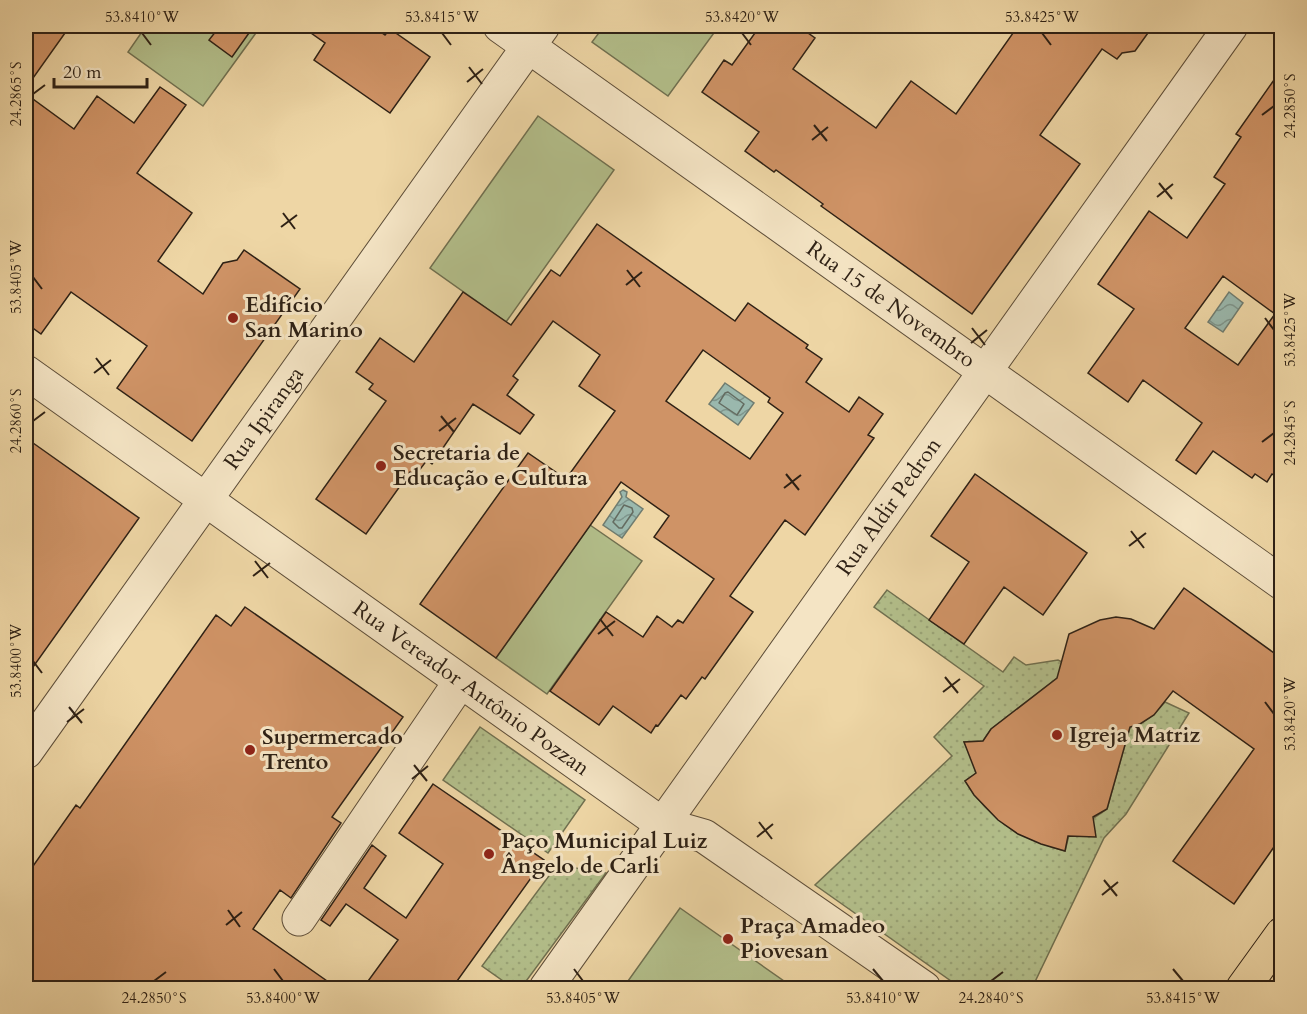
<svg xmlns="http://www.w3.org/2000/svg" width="1307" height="1014" font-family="Cardo,serif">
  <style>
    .grass { fill: #b3bf8b; stroke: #707050; stroke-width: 1.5 }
    .park { fill: url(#park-dots); stroke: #707050; stroke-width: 1.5 }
    .water { fill: url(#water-waves); stroke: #6f7c70; stroke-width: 1.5 }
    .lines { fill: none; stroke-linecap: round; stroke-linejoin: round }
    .shore { stroke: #646c61; stroke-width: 1.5 }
    .building { fill: #cf9366; stroke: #2e2115; stroke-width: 1.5; fill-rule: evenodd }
    .minor-casing { stroke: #5e4e39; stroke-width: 35 }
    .major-casing { stroke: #2e2115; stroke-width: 35 }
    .minor { stroke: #f4e4c4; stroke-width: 33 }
    .major { stroke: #eed6a5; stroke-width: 33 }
    .ticks { fill: none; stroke: #2e2115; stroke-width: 2 }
    .poi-dot { fill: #8f2418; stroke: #f4e4c4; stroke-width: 2 }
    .labels { text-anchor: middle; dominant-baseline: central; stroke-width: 6; stroke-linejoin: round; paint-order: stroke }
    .street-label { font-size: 22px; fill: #2e2115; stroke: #f4e4c4 }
    .poi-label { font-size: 22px; font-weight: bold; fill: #2e2115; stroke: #f4e4c4; text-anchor: start }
    .neatline { fill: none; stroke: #2e2115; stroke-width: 2 }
    .ticks-label { font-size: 15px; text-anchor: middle; fill: #2e2115 }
  </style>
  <defs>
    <pattern id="park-dots" width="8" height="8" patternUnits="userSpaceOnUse" patternTransform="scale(1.5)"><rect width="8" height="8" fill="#b3bf8b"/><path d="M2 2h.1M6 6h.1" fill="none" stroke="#9aa477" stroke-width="1.8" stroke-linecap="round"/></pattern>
    <pattern id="water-waves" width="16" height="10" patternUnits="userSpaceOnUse" patternTransform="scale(1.5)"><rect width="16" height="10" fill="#9ab8ad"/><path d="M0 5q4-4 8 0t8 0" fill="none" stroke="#7e958c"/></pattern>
  </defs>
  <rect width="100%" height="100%" fill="#eed6a5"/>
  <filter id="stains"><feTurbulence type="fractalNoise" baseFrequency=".00333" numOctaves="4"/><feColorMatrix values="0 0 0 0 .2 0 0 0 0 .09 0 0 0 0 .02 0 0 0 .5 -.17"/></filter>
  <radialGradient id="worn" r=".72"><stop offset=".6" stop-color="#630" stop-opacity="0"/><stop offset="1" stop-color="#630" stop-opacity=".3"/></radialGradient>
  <!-- grass -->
  <path class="grass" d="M146,26H261L203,106L128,52Z
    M604,26H719L668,96L592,42Z
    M538,116L614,170L506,322L430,268Z
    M590,525L642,561L547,694L496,658Z
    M680,908L794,988H623Z"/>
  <!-- park -->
  <path class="park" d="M887,590L1003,672L1014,657L1026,665L1058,660L1062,662L1060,676L991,729L983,741L964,742L978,772L965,781C990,820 1020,839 1065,851L1069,835L1107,809L1130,727C1146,722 1155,714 1165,702L1189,713L1126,814L1104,838L1032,988H961L815,885L952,756L934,737L984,686L874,607Z
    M480,727L585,800L548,853L443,780Z
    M557,865L606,873L521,988H513L482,966Z"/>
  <!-- water -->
  <path class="water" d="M1229,292L1243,303L1223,332L1208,322Z
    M725,383L754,403L738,425L709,404Z
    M623,490L627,492L626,497L643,509L622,538L603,525L622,497L620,492Z"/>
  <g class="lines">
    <!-- shore -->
    <path class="shore" d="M728,392L744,404L737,415L719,403L725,393Z
      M624,505L632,508L633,512L622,528H619L613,522Z"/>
  </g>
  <!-- building -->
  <path class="building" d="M26,26H70L26,88Z
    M220,26H254L232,57L209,40Z
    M301,26H372L385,35L390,29L430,57L390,113L314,60L325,43Z
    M760,26H798L815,38L793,69L876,128L911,81L956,114L1018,26H1153L1135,51L1122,53L1117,59L1102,49L1040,135L1080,164L972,314L821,206L823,204L776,170L774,172L745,151L759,132L702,92L724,60L732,65Z
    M1281,70V480L1272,474L1267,482L1255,474L1252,478L1213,451L1196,474L1176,460L1202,423L1143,380L1128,402L1088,373L1134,309L1098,284L1149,211L1187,238L1225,184L1214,177L1241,137L1236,134ZM1223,276L1275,314L1238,365L1185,328Z
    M160,87L186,105L137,173L192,213L158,261L203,294L223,263L237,260L244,250L300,289L192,441L117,388L147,346L71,292L41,334L26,323V94L74,129L97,96L134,123Z
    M597,224L735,321L748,303L808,345L806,348L822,359L806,382L849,412L859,397L883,414L868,435L874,438L805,535L785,520L730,596L753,612L705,679L702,677L686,699L681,695L658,726L656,725L651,733L613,706L599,725L550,691L606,612L643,637L657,616L672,627L678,620L683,623L714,579L654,537L669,516L621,482L496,658L420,604L528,453L566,479L615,411L579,386L600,355L553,321L513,376L518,380L507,395L534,415L520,434L473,404L432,464L427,460L415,476L410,472L366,534L316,499L386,401L369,389L373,384L356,372L380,338L414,362L463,292L511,325L551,270L560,276ZM703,350L770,398L768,402L783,413L750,459L666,401Z
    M26,438L139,518L26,677Z
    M975,474L1087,553L1043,615L1004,587L964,644L929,620L969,562L931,536Z
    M1184,588L1281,658V837L1234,904L1173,861L1254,749L1173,691L1154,715L1140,724L1130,727L1107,809L1093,817L1096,837L1068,836L1065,851L1041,844L1018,834L998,820L974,795L965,781L976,773L964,742L983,741L991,729L1057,678L1069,634L1100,620L1116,617L1131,619L1154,629Z
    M245,607L403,717L332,817L341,823L291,898L280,890L253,929L337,988H26V876L76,805L80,808L216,615L231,626Z
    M433,784L544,860L452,988H363L398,940L346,904L330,926L321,920L372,845L386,856L364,888L406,918L443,864L399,833Z"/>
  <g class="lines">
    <defs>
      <g id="minor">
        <path id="s1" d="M500,26L1282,583"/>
        <path id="s2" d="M26,372L662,824L704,836L924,988"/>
        <path id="s3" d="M26,752L543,26"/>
        <path d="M299,919L460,682"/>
        <path id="s4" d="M546,988L1231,26"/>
      </g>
      <path id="major" d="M1243,988L1282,934"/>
    </defs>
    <!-- minor casing -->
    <use href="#minor" class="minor-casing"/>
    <!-- major casing -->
    <use href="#major" class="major-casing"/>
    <!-- minor -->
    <use href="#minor" class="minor"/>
    <!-- major -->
    <use href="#major" class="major"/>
  </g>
  <!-- ticks -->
  <path class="ticks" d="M142,33L151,45M442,33L451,45M742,33L751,45M1042,33L1051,45M469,67L482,84M467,82L483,69M33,94L45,85M1262,115L1274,106M814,125L827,141M812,140L828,127M1159,183L1172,199M1157,197L1173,184M283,213L295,229M281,227L297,215M627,270L640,287M33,277L42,289M626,285L642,272M1265,318L1274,330M972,328L985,345M971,343L987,330M96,358L109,375M94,373L111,360M441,416L454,432M33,421L45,412M439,431L456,418M1262,442L1274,433M786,474L799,490M784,488L801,475M1131,531L1144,548M1129,546L1146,533M255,561L268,578M253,576L270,563M600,619L613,636M598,634L615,621M33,661L42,673M945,677L958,693M943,692L960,679M1265,702L1274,714M69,707L82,723M67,722L84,709M414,765L427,781M412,779L428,766M759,822L772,839M757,837L773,824M1104,880L1117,896M1102,895L1118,882M228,910L240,927M226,925L242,912M274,969L283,981M574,969L583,981M873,969L883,981M1173,969L1183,981M154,981L166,972M991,981L1003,972"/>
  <!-- markers -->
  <g class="poi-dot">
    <circle cx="233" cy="318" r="6"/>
    <circle cx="381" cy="466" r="6"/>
    <circle cx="1057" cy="735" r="6"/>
    <circle cx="250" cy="750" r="6"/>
    <circle cx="489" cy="854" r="6"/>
    <circle cx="728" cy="939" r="6"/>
  </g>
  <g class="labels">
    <!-- street labels -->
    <g class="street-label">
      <text stroke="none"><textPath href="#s1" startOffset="480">Rua 15 de Novembro</textPath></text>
      <text stroke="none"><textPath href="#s3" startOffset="410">Rua Ipiranga</textPath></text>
      <text stroke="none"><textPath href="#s4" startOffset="591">Rua Aldir Pedron</textPath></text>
      <text stroke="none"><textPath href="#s2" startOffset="546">Rua Vereador Antônio Pozzan</textPath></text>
    </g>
    <!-- poi labels -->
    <g class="poi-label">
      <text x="245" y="305">Edifício<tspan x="245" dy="25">San Marino</tspan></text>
      <text x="393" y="453">Secretaria de<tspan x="393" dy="25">Educação e Cultura</tspan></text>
      <text x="1069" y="735">Igreja Matriz</text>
      <text x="262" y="737">Supermercado<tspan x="262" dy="25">Trento</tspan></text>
      <text x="501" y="841">Paço Municipal Luiz<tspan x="501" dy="25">Ângelo de Carli</tspan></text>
      <text x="740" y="926">Praça Amadeo<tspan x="740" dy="25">Piovesan</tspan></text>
    </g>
  </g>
  <!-- margin -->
  <rect width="1307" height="1014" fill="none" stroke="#eed6a5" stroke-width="66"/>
  <!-- scale -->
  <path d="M54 78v9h93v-9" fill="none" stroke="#2e2115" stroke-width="3"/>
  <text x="63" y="78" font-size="18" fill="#2e2115" stroke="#f4e4c4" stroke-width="4.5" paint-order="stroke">20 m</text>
  <rect x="33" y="33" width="1241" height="948" class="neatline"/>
  <g class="ticks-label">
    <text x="142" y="22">53.8410°W</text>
    <text x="442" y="22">53.8415°W</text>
    <text x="742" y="22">53.8420°W</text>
    <text x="1042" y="22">53.8425°W</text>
    <text transform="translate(16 94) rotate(-90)" y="5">24.2865°S</text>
    <text transform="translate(1290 106) rotate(-90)" y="5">24.2850°S</text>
    <text transform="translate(16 277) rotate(-90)" y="5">53.8405°W</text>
    <text transform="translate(1290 330) rotate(-90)" y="5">53.8425°W</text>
    <text transform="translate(16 421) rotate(-90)" y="5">24.2860°S</text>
    <text transform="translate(1290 433) rotate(-90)" y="5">24.2845°S</text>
    <text transform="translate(16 661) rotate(-90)" y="5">53.8400°W</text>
    <text transform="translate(1290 714) rotate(-90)" y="5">53.8420°W</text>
    <text x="154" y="1003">24.2850°S</text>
    <text x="283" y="1003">53.8400°W</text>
    <text x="583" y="1003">53.8405°W</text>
    <text x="883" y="1003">53.8410°W</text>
    <text x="991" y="1003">24.2840°S</text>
    <text x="1183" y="1003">53.8415°W</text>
  </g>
  <rect width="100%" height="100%" filter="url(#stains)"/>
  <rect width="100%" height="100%" fill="url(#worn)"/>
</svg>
